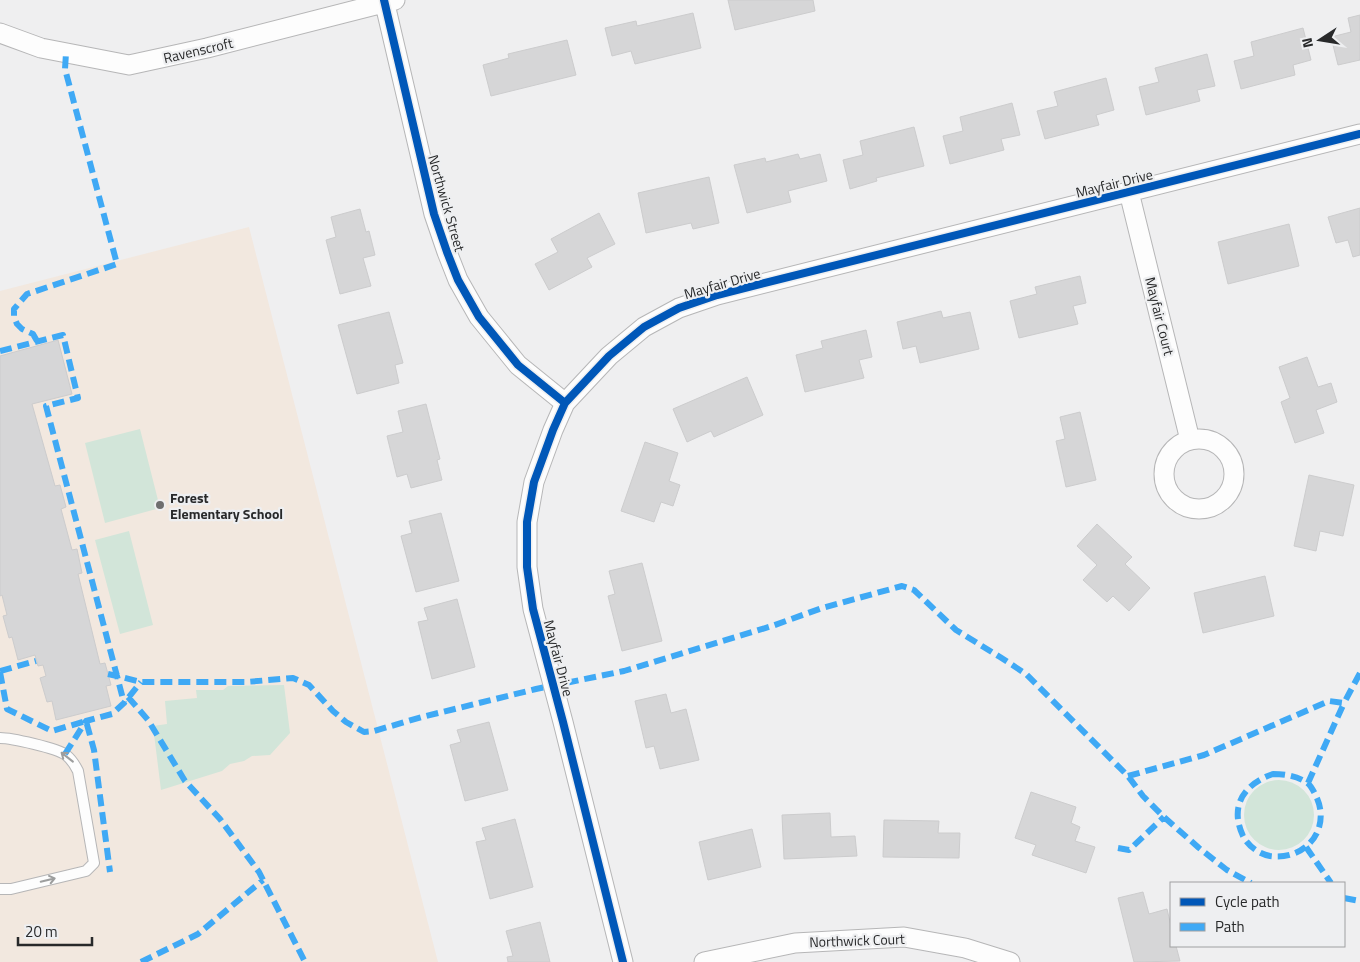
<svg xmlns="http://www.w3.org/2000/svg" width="1360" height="962" font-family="'Titillium Web',sans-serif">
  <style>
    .education { fill: #f2e8df }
    .green { fill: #d2e5d9 }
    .building { fill: #d6d6d7; stroke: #cccccd }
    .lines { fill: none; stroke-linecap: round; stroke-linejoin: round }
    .service-casing { stroke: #b6b6b7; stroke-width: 12 }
    .minor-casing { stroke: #b6b6b7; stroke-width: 21 }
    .service { stroke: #fdfdfd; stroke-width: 10 }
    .minor { stroke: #fdfdfd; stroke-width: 19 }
    .quiet { stroke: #3fa9f5; stroke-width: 6; stroke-dasharray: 12 6; stroke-linecap: butt }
    .cycleway-casing { stroke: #eeeff1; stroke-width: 11 }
    .cycleway { stroke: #0057b8; stroke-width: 8 }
    .oneway { stroke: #9d9e9e }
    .poi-dot { fill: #6e6e6f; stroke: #eeeff1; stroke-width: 2 }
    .labels { text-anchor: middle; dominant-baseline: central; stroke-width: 4.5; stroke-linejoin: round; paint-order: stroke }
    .street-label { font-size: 14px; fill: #28292a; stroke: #eeeff1 }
    .poi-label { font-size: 14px; font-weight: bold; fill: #28292a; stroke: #eeeff1; text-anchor: start }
  </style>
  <rect width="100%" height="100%" fill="#efeff0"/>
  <!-- education -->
  <path class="education" d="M249,227L438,962H0V291Z"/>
  <!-- green -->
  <path class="green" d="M140,429L160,508L105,523L85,443Z
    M129,531L153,625L120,634L95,540Z
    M284,685L290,733L270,755L252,756L244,761L230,764L222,771L161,790L153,726L167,724L165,701L197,698L196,690H223L228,686Z
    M1244 815a35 35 0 1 1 70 0a35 35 0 1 1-70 0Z"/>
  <!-- building -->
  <path class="building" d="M728,0H813L815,11L735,30Z
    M693,13L701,48L635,64L631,51L612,56L605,28L636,21L637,26Z
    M1360,15V60L1338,65L1331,37L1351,32L1348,18Z
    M1303,28L1311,60L1293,65L1295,75L1241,89L1234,61L1254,56L1251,42Z
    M567,40L576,75L491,96L483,65L509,58L508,54Z
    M1207,54L1215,86L1197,90L1200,101L1146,115L1139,87L1159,82L1155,68Z
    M1106,78L1114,110L1096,115L1099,125L1045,139L1037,111L1058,106L1054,92Z
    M1012,103L1020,135L1001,139L1004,150L950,164L943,136L963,131L960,117Z
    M914,127L924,166L876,178L877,181L850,189L843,160L863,155L860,141Z
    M798,154L800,159L820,154L827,181L788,191L791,202L747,213L734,165L765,158L766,162Z
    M709,177L719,223L693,229L691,223L646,233L638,193Z
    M1360,208V255L1353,257L1348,240L1336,243L1328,217Z
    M360,209L366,232L369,231L375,255L363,258L371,286L340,294L326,240L336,237L331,217Z
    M599,213L615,244L587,258L592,267L549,290L535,264L558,252L551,239Z
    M1289,224L1299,266L1228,284L1218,242Z
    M1080,276L1086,303L1073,306L1078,324L1019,338L1010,301L1037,294L1035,287Z
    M941,311L943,318L970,312L979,349L920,363L916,346L903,349L897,322Z
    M389,312L403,363L395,365L399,383L357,394L338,325Z
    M866,330L872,357L859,360L864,378L805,392L796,355L823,348L821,341Z
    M58,340L72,394L32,404L55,486L60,485L66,507L61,509L72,550L77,549L82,573L78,574L100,664L105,663L111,685L106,686L111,706L56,720L52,701L47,702L40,678L46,676L43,665L38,666L35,655L18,660L12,637L9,638L3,616L7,615L2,595L0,596V356Z
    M1307,357L1318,387L1331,383L1337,402L1316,410L1324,433L1295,443L1281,402L1290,398L1279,367Z
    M747,377L763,415L714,437L711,431L687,442L673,409Z
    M426,404L440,459L437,460L442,480L411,488L407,474L397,477L387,436L403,432L398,411Z
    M1080,412L1096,480L1066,487L1056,441L1065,439L1060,417Z
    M645,442L678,453L669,481L680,485L673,506L661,502L654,522L621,511Z
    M1309,475L1354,485L1343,536L1320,531L1316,551L1294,546Z
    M441,513L459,581L416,592L401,536L412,533L409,521Z
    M1097,524L1132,557L1125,564L1150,588L1129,611L1113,596L1107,602L1083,580L1097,565L1077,546Z
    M642,563L662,641L622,651L608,596L615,594L609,571Z
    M1265,576L1274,616L1203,633L1194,593Z
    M457,599L475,667L432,679L418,622L428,620L424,608Z
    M666,694L671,713L686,709L699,760L660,769L654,746L646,748L635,701Z
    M489,722L508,790L465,801L450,745L461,742L457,730Z
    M1031,792L1076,807L1071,823L1080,827L1075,841L1095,847L1086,873L1032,855L1036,845L1015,838Z
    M830,813L831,837L855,836L857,856L784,859L782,815Z
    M515,819L533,887L490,899L476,842L486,840L482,828Z
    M884,820L939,821L938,833H960L959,858L883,857Z
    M752,829L761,867L708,880L699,842Z
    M1143,892L1149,914L1167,909L1171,926V946H1176L1180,961L1134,962L1118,898Z
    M540,922L550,962H508L507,957L513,956L506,931Z"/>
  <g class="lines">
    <defs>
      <path id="service" d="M0,738C11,738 57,748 66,755C71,759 75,765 78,771L94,863L86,871L11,889H0"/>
      <path id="minor" d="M384,0L434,214L447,252L458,280L479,317L518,365L565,403
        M0,33L41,48L129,65L207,48L395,0
        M1129,192L1190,440
        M1164 474a35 35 0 1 1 70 0a35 35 0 1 1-70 0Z
        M623,962L563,722L533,609L527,567V522L534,482L553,430L565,403L609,356L644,327L679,308L717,295L1360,134
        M704,962L795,943L904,937L965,948L1010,962"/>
    </defs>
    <!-- service casing -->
    <use href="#service" class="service-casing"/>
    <!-- minor casing -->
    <use href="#minor" class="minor-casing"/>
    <!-- service -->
    <use href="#service" class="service"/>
    <!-- minor -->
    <use href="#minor" class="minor"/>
    <!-- quiet -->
    <path class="quiet" d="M37,341L33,334L22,329L17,324L14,317V309L27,294L117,264L65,69L66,53
      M0,351L63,335L78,398L46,406L117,676L141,682H246L293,678L309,685L333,711L346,722L364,732L374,731L422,717L536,689L624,671L772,626L822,608L902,586L914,590L956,630L1000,657L1026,674L1128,776L1143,796L1164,817L1199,848L1227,870L1251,883
      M0,671L36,661
      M0,672L7,709L52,731L86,721L94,750L110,872
      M108,674L117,676L124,703
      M128,697L148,720L185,781L220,819L259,872L305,962
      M65,754L86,721L112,714L124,703L141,682
      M1273,774C1285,774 1296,776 1306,782C1310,784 1313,790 1315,794C1333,828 1306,861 1270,856C1259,854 1248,846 1243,836C1229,806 1244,784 1273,774Z
      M1128,776L1204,755L1329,701L1344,703L1360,673
      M1308,783L1344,703
      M1306,847L1331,883
      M1118,848L1129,850L1164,817
      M1344,898L1360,901
      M141,962L198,934L263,880"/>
    <defs>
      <path id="cycleway" d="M384,0L434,214L447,252L458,280L479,317L518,365L565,403
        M623,962L563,722L533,609L527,567V522L534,482L553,430L565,403L609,356L644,327L679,308L717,295L1360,134"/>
    </defs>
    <!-- cycleway casing -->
    <use href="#cycleway" class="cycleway-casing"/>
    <!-- cycleway -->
    <use href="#cycleway" class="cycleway"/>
  </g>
  <!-- one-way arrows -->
  <defs><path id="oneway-shaft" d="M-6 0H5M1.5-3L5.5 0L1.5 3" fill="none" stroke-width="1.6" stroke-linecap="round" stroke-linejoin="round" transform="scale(1.25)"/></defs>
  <g class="oneway">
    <use href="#oneway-shaft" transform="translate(67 757) rotate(-142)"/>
    <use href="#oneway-shaft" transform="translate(48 880) rotate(-13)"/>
  </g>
  <!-- markers -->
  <circle class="poi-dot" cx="160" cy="505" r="5"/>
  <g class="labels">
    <!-- street labels -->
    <g class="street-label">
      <text transform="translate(198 50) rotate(-13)">Ravenscroft</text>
      <text transform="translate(1114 183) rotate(-14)">Mayfair Drive</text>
      <text transform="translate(447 203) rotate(74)">Northwick Street</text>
      <text transform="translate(722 283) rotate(-16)">Mayfair Drive</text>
      <text transform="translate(1160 316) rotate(76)">Mayfair Court</text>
      <text transform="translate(559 658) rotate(75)">Mayfair Drive</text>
      <text transform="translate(857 940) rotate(-2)">Northwick Court</text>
    </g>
    <!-- poi labels -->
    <g class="poi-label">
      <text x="170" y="497">Forest<tspan x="170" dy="16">Elementary School</tspan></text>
    </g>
  </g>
  <!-- legend -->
  <rect x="1170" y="882" width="175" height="65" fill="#eeeff1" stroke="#9fa0a1"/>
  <rect x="1180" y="898" width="25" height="8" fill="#0057b8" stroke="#9fa0a1"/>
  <text x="1215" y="907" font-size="15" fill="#28292a">Cycle path</text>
  <rect x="1180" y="923" width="25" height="8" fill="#3fa9f5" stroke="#9fa0a1"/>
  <text x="1215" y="932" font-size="15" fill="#28292a">Path</text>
  <!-- north arrow -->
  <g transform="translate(1320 40) rotate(258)" stroke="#eeeff1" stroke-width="4" paint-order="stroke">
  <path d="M0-4L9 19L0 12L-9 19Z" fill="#28292a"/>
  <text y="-8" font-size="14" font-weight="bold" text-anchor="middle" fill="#28292a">N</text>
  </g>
  <!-- scale -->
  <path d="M18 937v8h74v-8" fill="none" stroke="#28292a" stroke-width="2.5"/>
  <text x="25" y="937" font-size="15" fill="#28292a" stroke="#eeeff1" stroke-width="4" paint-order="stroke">20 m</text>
</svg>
